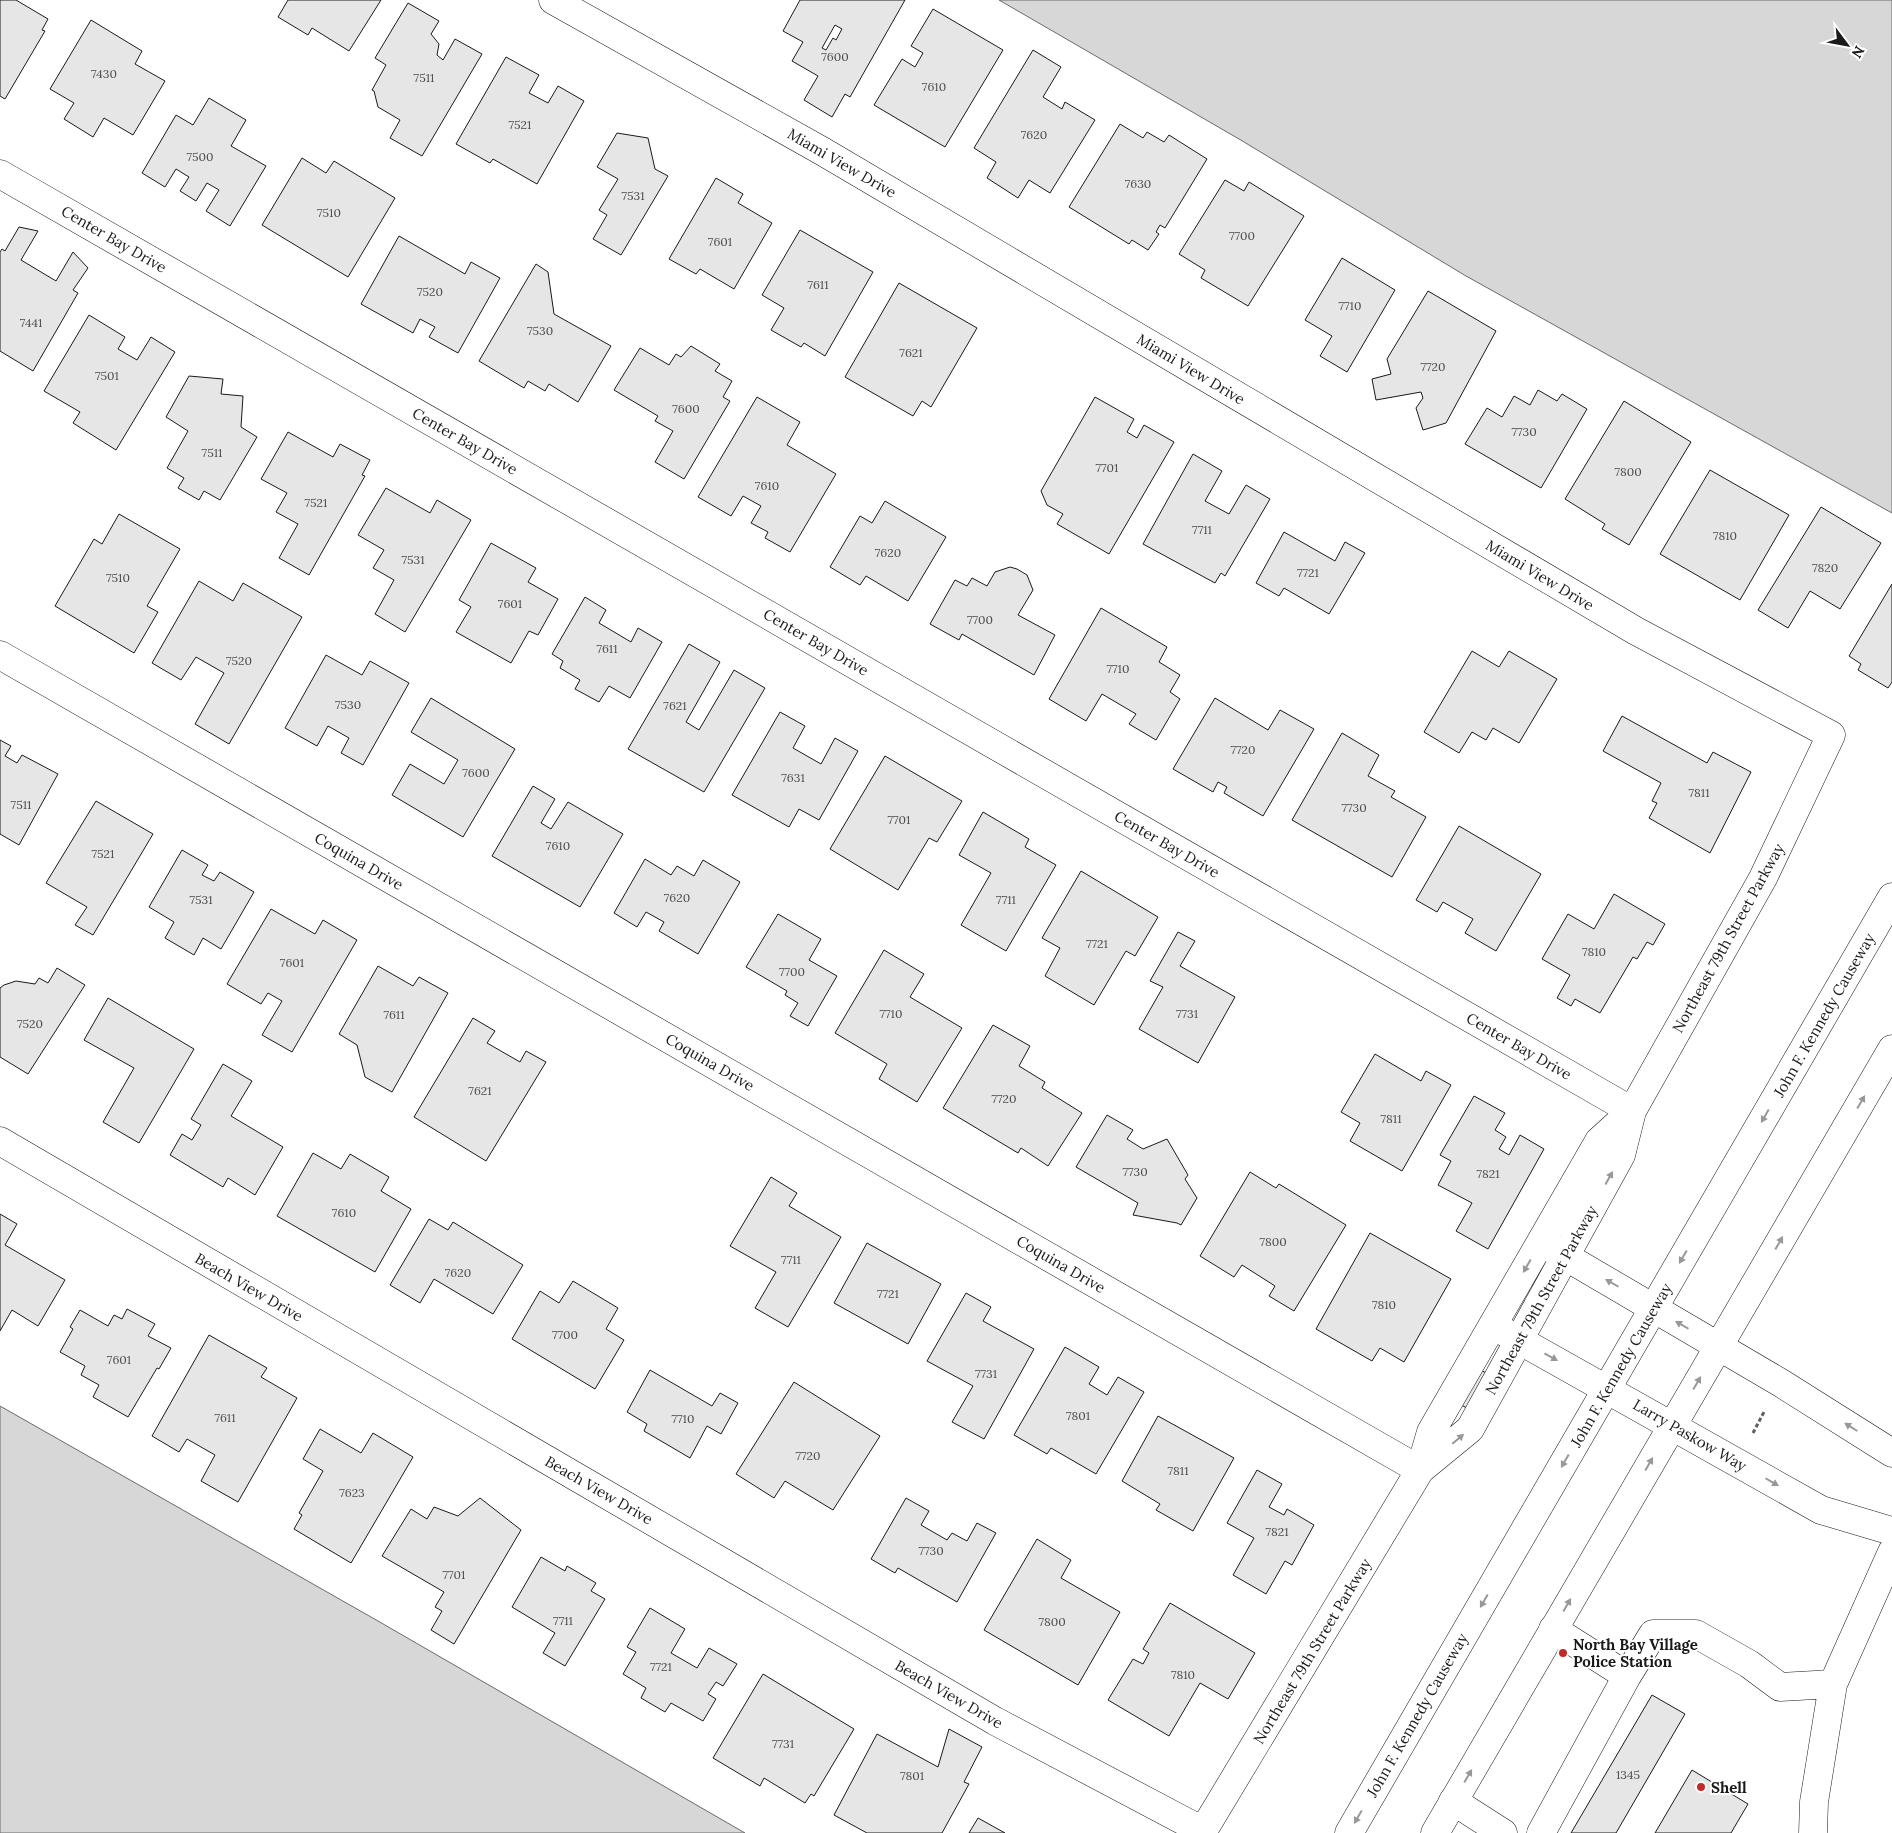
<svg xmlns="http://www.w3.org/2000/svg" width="1892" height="1833" font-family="Lora,serif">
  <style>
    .water { fill: #d7d7d7; stroke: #6a6a6a }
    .building { fill: #e6e6e6; stroke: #1a1a1a; fill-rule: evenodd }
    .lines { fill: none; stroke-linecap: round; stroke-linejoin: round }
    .minor-casing { stroke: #1a1a1a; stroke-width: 29 }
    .major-casing { stroke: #1a1a1a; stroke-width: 29 }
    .path { stroke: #5f5f5f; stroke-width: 3; stroke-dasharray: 4 2.5; stroke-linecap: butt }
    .minor { stroke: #fff; stroke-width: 28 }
    .major { stroke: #fff; stroke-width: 28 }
    .oneway { fill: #989898 }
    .poi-dot { fill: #c62828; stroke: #fff; stroke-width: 2 }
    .labels { text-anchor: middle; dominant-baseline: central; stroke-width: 4; stroke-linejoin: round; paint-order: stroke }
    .number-label { font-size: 12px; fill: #4d4d4d }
    .street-label { font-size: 15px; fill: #1a1a1a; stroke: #fff }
    .poi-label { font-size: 15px; font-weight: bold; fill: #1a1a1a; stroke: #fff; text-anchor: start }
  </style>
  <rect width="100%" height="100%" fill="#fff"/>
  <!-- water -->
  <path class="water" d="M999,0H1892V513L1466,276L1239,139Z
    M0,1406L378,1621L745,1833H0Z"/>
  <!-- building -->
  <path class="building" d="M0,0H16L48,19L42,30L45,31L5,99L0,96Z
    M288,0H381L349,51L312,28L308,35L278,17Z
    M800,0H905L850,97L845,94L832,117L804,100L818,76L792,61L803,42L783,31ZM835,25L842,29L836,40L833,38L826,50L822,48Z
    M408,3L439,21L431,34L439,44L437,55L443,60L455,39L482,54L422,156L390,138L400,120L378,107L374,91L372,90L386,65L375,58Z
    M933,9L1003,50L945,147L874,105L902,59L915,67L923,53L911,46Z
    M91,20L142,51L135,64L165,81L133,135L104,118L93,137L64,119L74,103L50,89Z
    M1033,50L1061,67L1043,97L1062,109L1065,102L1095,120L1050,193L1029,180L1018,198L987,178L996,162L974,148Z
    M506,57L539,75L529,93L548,103L558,86L584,101L537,184L493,159L490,163L456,144Z
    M209,98L246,120L231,146L266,166L230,226L206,211L219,190L207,183L196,201L180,191L189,177L176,169L165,187L142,173L176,115L193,125Z
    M1120,124L1143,138L1147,132L1164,142L1169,135L1207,159L1165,228L1160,225L1156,232L1159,234L1148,250L1132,240L1129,244L1069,207Z
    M617,133L648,138L655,169L668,176L621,255L593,239L607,215L599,210L618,179L597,167Z
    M302,158L326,173L334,161L395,198L348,277L262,225Z
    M716,178L743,194L738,203L772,223L734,289L700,269L696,274L669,259Z
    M1225,180L1244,191L1249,182L1304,216L1248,306L1201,278L1205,270L1179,254Z
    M19,227L38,231L21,260L56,281L73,252L88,268L73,290L78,293L33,371L0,351V252L2,249L5,251Z
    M800,230L873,272L825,356L804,343L801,347L771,330L784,308L762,295Z
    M399,236L465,274L471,262L500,278L458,353L429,337L435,327L420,319L413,333L361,304Z
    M1342,258L1395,290L1347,372L1320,356L1332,336L1305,320Z
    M536,264L548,272L554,314L611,346L578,402L549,384L545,391L528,381L524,388L479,361Z
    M899,283L977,328L931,407L922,401L913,416L845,377Z
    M1428,291L1496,331L1446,423L1423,430L1416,408L1423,398L1421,392L1376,400L1372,379L1391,374L1387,359Z
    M89,315L125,337L118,349L137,360L151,337L175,352L116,450L73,423L80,412L44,391Z
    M691,346L720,364L715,371L732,381L723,397L730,401L684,479L655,462L673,431L655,421L658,416L614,390L640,348L669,365L676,354L681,357Z
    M189,376L223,379L221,394L243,396L241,427L257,437L220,500L204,491L199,500L178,488L184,478L167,468L188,431L166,417Z
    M1538,390L1557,401L1562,394L1587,409L1541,488L1465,444L1487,408L1502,417L1514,396L1530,405Z
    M757,397L800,422L787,445L836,474L790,552L765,538L768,532L751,523L761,506L743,496L731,516L698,497Z
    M1095,397L1134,419L1127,432L1137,438L1144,425L1174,442L1109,554L1057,524L1063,514L1047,505L1041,491Z
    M1624,401L1691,442L1629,545L1602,529L1605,524L1565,499Z
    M288,432L333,457L340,444L370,460L362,475L365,476L309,575L279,558L298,524L276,512L287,493L261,479Z
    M1193,454L1222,471L1205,501L1229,514L1246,485L1270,499L1225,576L1221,573L1215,583L1143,544Z
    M1710,470L1789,515L1740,600L1660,554Z
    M386,488L430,513L437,500L471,520L405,632L375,614L394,580L373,568L384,550L358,535Z
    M885,501L946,537L908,601L866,576L860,585L830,567L860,516L872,523Z
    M1821,507L1881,543L1840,609L1810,591L1788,628L1758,610Z
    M119,514L180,549L147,606L158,612L134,653L55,606L94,539L102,544Z
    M1284,532L1335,561L1345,542L1365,553L1329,614L1284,588L1279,596L1256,583Z
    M491,543L536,568L528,582L558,599L538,635L529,631L511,663L456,632L471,607L459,600Z
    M1010,567L1017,569L1027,575L1033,590L1018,615L1055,635L1034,675L962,634L959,640L930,624L955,580L967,586L972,578L987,586L995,572Z
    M199,581L233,601L243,583L302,617L229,744L195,724L224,673L196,657L181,680L152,663Z
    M1892,584V682L1888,688L1858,670L1861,664L1849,656Z
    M585,597L606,610L599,623L631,642L638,628L662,642L630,698L609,686L599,702L575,689L580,680L560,668L563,661L552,654Z
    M1101,608L1167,647L1159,662L1180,675L1170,692L1180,699L1156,740L1129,724L1136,714L1102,694L1086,721L1049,699Z
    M689,644L720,662L686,722L699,730L734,670L765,688L704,792L628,749Z
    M1472,651L1499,667L1509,651L1557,679L1519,743L1493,728L1486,740L1472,732L1459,753L1424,732Z
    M326,655L362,675L370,661L409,683L363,765L341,753L349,738L328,726L317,746L285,728Z
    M431,698L515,749L463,837L392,795L410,764L444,784L458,760L411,732Z
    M1215,698L1268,730L1280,710L1314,729L1263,816L1224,793L1227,787L1218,782L1213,792L1173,769Z
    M780,712L805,726L793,748L821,764L835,738L858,751L819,820L799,809L789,827L732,795Z
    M1622,716L1707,763L1713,752L1751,772L1710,853L1649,818L1657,803L1652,801L1661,783L1603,751Z
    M1342,733L1379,755L1368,776L1395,791L1391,797L1426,817L1392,877L1292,820Z
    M0,740L11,746L5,756L17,763L22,755L58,774L19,845L0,834Z
    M885,756L962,801L937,842L929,838L898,890L830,849Z
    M533,786L555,799L541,823L551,829L568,802L623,834L580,907L492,856Z
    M96,801L153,834L93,935L75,925L87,907L46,883Z
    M983,812L1029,839L1025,847L1056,865L1006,951L961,925L991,873L959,855Z
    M1459,826L1541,874L1496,951L1465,933L1473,919L1443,902L1437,912L1416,900Z
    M182,850L208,865L202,875L214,881L220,872L254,892L221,949L203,938L194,955L165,938L174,922L149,907Z
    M645,859L671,875L677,866L694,876L703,860L740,882L698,954L659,931L664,922L646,912L637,927L614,913Z
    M1081,871L1158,917L1135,956L1126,951L1094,1005L1045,976L1060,948L1042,938Z
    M1614,894L1665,924L1653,945L1647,942L1637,959L1633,957L1600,1013L1575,999L1571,1006L1557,998L1570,975L1542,959L1568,914L1594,929Z
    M271,909L315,934L323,920L357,940L292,1052L262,1035L282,1001L268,993L261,1004L227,984Z
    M778,914L821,939L809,960L837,976L808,1026L790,1016L798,1003L785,995L787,991L746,967Z
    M1178,932L1195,941L1180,966L1235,997L1198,1063L1139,1029L1163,987L1150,981Z
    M884,950L924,974L910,997L962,1028L917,1102L879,1079L887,1064L835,1033Z
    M378,966L413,986L419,977L448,993L392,1092L365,1077L357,1045L339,1034Z
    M57,968L85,985L28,1074L0,1057V988L4,985L16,981L35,984L39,978L48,983Z
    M108,998L194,1049L139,1143L103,1122L134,1068L84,1040Z
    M473,1018L495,1031L487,1043L520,1062L526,1051L546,1062L486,1161L414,1117Z
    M993,1025L1030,1046L1019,1066L1045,1082L1042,1088L1082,1113L1048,1166L1021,1148L1018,1153L943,1108Z
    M1375,1054L1421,1081L1426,1071L1451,1085L1402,1171L1350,1141L1360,1123L1341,1112Z
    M223,1064L252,1081L231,1116L283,1147L255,1195L228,1178L223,1187L170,1155L182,1134L192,1140L201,1125L191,1119Z
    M1474,1096L1505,1113L1495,1130L1506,1137L1499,1149L1509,1155L1520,1135L1544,1149L1488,1249L1456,1231L1472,1203L1438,1185L1451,1161L1440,1155Z
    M1107,1115L1133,1130L1127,1139L1143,1149L1167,1139L1188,1175L1185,1179L1197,1198L1181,1225L1177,1223L1133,1215L1138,1203L1076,1167Z
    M313,1153L341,1169L350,1154L389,1177L381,1191L411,1209L375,1272L277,1216Z
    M1250,1172L1276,1188L1279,1184L1346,1225L1294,1311L1269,1296L1275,1286L1242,1265L1234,1277L1200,1256Z
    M771,1177L797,1193L789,1206L841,1237L788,1327L755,1308L776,1272L730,1246Z
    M0,1214L17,1224L5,1245L65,1280L38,1326L12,1310L0,1331Z
    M429,1219L448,1230L453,1222L523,1265L493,1314L434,1279L420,1303L390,1285Z
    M1370,1233L1451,1279L1404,1362L1380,1348L1372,1361L1316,1329Z
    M867,1243L941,1284L908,1344L834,1303Z
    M573,1281L618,1308L606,1329L624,1340L595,1389L512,1339L540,1291L559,1303Z
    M966,1293L991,1307L983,1321L1034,1349L984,1439L952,1422L973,1386L927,1361Z
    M127,1309L155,1324L148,1336L171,1348L159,1369L157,1368L128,1417L93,1397L99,1385L81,1375L85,1366L60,1352L73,1329L70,1327L80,1310L108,1326L114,1315L122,1319Z
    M209,1335L267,1368L261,1377L297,1398L238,1502L201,1481L215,1455L187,1439L179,1452L152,1436Z
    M1065,1347L1099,1367L1089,1384L1107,1395L1118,1377L1144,1392L1096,1474L1051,1448L1047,1454L1014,1435Z
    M1479,1369L1493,1377L1473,1411L1459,1404Z
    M650,1370L712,1406L720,1393L738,1403L721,1434L707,1426L690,1458L644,1431L647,1424L627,1412Z
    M794,1382L880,1436L833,1510L785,1481L774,1498L736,1474Z
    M1158,1416L1234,1458L1193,1531L1156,1510L1160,1504L1122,1481Z
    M320,1429L361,1453L373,1433L413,1457L351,1563L294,1529L302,1515L299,1513L323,1471L303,1459Z
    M1257,1470L1282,1484L1269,1507L1284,1515L1287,1509L1314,1525L1292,1565L1285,1561L1266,1594L1233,1575L1254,1538L1227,1523Z
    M480,1498L521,1530L454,1644L431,1630L442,1611L435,1607L444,1592L382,1556L411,1509L427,1519L434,1507L458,1516Z
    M906,1498L929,1511L921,1525L947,1540L952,1533L967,1541L977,1523L996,1533L957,1602L898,1568L895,1573L871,1559Z
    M1037,1539L1071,1560L1061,1578L1120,1612L1078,1685L984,1630Z
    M541,1557L565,1571L567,1566L596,1583L591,1591L605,1599L565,1666L543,1653L555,1633L512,1607Z
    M1170,1603L1255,1653L1228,1699L1200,1683L1169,1736L1108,1700L1133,1659L1143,1664L1149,1653L1143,1649Z
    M650,1608L685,1629L671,1653L697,1668L709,1648L737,1664L723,1686L716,1682L708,1694L716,1699L703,1721L671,1703L665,1712L641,1698L646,1688L623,1674L636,1652L627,1647Z
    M763,1674L854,1729L814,1796L811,1794L805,1803L764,1778L760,1786L713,1758Z
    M1652,1695L1685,1714L1616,1833H1571Z
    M949,1729L982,1747L964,1782L969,1784L942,1833H867L834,1815L877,1734L938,1767Z
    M1692,1770L1748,1804L1731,1833H1655Z
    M978,1818L1005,1833H969Z"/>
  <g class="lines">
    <defs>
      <path id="minor" d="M553,0L822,151L1636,631L1831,735L1763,878L1632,1111L1621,1155L1470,1429L1420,1470
        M0,174L1632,1111
        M0,655L1420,1470
        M0,1141L995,1721L1203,1831L1420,1470L1431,1432L1599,1141L1632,1111
        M1551,1248L1781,1383L1892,1453
        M1503,1331L1821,1510L1892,1531
        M1553,1629L1627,1676L1653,1634H1696L1749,1664L1780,1687L1833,1684
        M1453,1801L1503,1833
        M1541,1833L1627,1676
        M1813,1833L1814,1802L1833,1684L1892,1552"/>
      <path id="major" d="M1349,1833L1892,897
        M1435,1833L1892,1049"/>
    </defs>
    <!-- minor casing -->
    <use href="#minor" class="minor-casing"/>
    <!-- major casing -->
    <use href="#major" class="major-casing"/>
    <!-- path -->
    <path class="path" d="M1753,1433L1765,1410"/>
    <!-- minor -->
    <use href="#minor" class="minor"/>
    <!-- major -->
    <use href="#major" class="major"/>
  </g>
  <!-- one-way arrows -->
  <defs><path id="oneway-solid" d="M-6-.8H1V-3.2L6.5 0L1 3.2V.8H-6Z" transform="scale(1.25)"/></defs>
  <g class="oneway">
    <use href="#oneway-solid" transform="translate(1861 1102) rotate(-60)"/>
    <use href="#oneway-solid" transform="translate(1765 1116) rotate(120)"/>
    <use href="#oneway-solid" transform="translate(1609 1178) rotate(-61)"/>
    <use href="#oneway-solid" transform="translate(1779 1243) rotate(-60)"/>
    <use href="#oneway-solid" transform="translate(1683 1257) rotate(120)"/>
    <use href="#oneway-solid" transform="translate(1527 1266) rotate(120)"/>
    <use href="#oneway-solid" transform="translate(1612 1283) rotate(-150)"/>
    <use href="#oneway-solid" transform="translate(1682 1325) rotate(-150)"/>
    <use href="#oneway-solid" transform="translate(1551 1357) rotate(29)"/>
    <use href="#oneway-solid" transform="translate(1697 1383) rotate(-60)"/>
    <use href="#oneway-solid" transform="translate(1851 1427) rotate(-148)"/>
    <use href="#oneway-solid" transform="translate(1458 1439) rotate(-40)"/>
    <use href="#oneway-solid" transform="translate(1565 1461) rotate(120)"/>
    <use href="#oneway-solid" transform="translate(1649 1464) rotate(-60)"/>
    <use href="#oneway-solid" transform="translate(1772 1482) rotate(30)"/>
    <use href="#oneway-solid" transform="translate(1484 1601) rotate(120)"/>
    <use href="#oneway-solid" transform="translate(1567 1605) rotate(-60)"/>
    <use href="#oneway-solid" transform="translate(1468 1776) rotate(-60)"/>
    <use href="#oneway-solid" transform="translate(1358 1817) rotate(120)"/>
  </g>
  <!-- markers -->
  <g class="poi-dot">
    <circle cx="1563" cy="1653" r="5"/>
    <circle cx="1701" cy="1787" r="5"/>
  </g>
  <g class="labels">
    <!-- number labels -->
    <g class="number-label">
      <text x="835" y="56">7600</text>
      <text x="104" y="73">7430</text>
      <text x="424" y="77">7511</text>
      <text x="934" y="86">7610</text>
      <text x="520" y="124">7521</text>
      <text x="1034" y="134">7620</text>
      <text x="200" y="156">7500</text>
      <text x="1138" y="183">7630</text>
      <text x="633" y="195">7531</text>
      <text x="329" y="212">7510</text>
      <text x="1242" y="235">7700</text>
      <text x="720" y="241">7601</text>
      <text x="818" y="284">7611</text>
      <text x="430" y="291">7520</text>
      <text x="1350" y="305">7710</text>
      <text x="31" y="322">7441</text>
      <text x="540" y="330">7530</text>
      <text x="911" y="352">7621</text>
      <text x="1433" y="366">7720</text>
      <text x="107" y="375">7501</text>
      <text x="686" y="408">7600</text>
      <text x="1524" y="431">7730</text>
      <text x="212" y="452">7511</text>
      <text x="1107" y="467">7701</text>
      <text x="1628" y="471">7800</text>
      <text x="767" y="485">7610</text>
      <text x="316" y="502">7521</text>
      <text x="1202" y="529">7711</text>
      <text x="1725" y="535">7810</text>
      <text x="888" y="552">7620</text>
      <text x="413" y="559">7531</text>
      <text x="1825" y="567">7820</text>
      <text x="1308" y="572">7721</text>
      <text x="118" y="577">7510</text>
      <text x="510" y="603">7601</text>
      <text x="980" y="619">7700</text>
      <text x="607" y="648">7611</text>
      <text x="239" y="660">7520</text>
      <text x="1118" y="668">7710</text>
      <text x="348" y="704">7530</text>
      <text x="675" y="705">7621</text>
      <text x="1243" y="749">7720</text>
      <text x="476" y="772">7600</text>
      <text x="793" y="777">7631</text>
      <text x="1699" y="792">7811</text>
      <text x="21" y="804">7511</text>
      <text x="1354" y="807">7730</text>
      <text x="899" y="819">7701</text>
      <text x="558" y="845">7610</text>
      <text x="103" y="853">7521</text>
      <text x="677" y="897">7620</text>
      <text x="201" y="899">7531</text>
      <text x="1006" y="899">7711</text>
      <text x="1097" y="943">7721</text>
      <text x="1594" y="951">7810</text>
      <text x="292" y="962">7601</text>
      <text x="792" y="971">7700</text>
      <text x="891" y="1013">7710</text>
      <text x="1187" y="1013">7731</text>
      <text x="394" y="1014">7611</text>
      <text x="30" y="1023">7520</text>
      <text x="480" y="1090">7621</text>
      <text x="1004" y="1098">7720</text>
      <text x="1391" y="1118">7811</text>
      <text x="1135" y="1171">7730</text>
      <text x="1488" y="1173">7821</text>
      <text x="344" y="1212">7610</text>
      <text x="1273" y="1241">7800</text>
      <text x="791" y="1259">7711</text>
      <text x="458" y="1272">7620</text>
      <text x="888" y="1293">7721</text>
      <text x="1384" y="1304">7810</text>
      <text x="565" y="1334">7700</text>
      <text x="119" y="1359">7601</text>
      <text x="986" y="1373">7731</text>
      <text x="1078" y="1415">7801</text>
      <text x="225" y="1417">7611</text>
      <text x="683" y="1418">7710</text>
      <text x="808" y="1455">7720</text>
      <text x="1178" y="1470">7811</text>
      <text x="352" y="1492">7623</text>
      <text x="1277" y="1531">7821</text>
      <text x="931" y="1550">7730</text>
      <text x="454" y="1574">7701</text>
      <text x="563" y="1620">7711</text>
      <text x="1052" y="1621">7800</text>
      <text x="661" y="1666">7721</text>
      <text x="1183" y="1674">7810</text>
      <text x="783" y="1743">7731</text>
      <text x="1628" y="1774">1345</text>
      <text x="912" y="1775">7801</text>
    </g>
    <!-- street labels -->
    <g class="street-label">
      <text transform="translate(842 163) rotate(30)">Miami View Drive</text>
      <text transform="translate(114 239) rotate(30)">Center Bay Drive</text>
      <text transform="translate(1191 369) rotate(31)">Miami View Drive</text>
      <text transform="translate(465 441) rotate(30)">Center Bay Drive</text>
      <text transform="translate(1540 575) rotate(31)">Miami View Drive</text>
      <text transform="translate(816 642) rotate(30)">Center Bay Drive</text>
      <text transform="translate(1167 844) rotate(30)">Center Bay Drive</text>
      <text transform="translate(359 861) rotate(30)">Coquina Drive</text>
      <text transform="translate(1728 938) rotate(-61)">Northeast 79th Street Parkway</text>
      <text transform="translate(1824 1015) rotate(-60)">John F. Kennedy Causeway</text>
      <text transform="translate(1519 1046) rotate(30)">Center Bay Drive</text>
      <text transform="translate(710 1062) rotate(30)">Coquina Drive</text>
      <text transform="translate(1061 1264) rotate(30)">Coquina Drive</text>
      <text transform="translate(249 1287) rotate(30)">Beach View Drive</text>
      <text transform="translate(1541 1300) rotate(-61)">Northeast 79th Street Parkway</text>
      <text transform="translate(1621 1365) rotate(-60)">John F. Kennedy Causeway</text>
      <text transform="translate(1690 1435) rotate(30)">Larry Paskow Way</text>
      <text transform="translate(599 1490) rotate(30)">Beach View Drive</text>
      <text transform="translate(1312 1651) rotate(-59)">Northeast 79th Street Parkway</text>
      <text transform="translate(949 1694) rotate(30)">Beach View Drive</text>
      <text transform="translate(1417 1715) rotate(-60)">John F. Kennedy Causeway</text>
    </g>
    <!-- poi labels -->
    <g class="poi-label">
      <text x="1573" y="1644">North Bay Village<tspan x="1573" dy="17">Police Station</tspan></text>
      <text x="1711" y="1787">Shell</text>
    </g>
  </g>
  <!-- north arrow -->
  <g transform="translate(1847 45) rotate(122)" stroke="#ffffff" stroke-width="4" paint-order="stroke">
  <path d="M0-4L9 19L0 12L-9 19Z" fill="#1a1a1a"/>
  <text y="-8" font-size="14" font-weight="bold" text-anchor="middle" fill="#1a1a1a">N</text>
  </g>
</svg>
